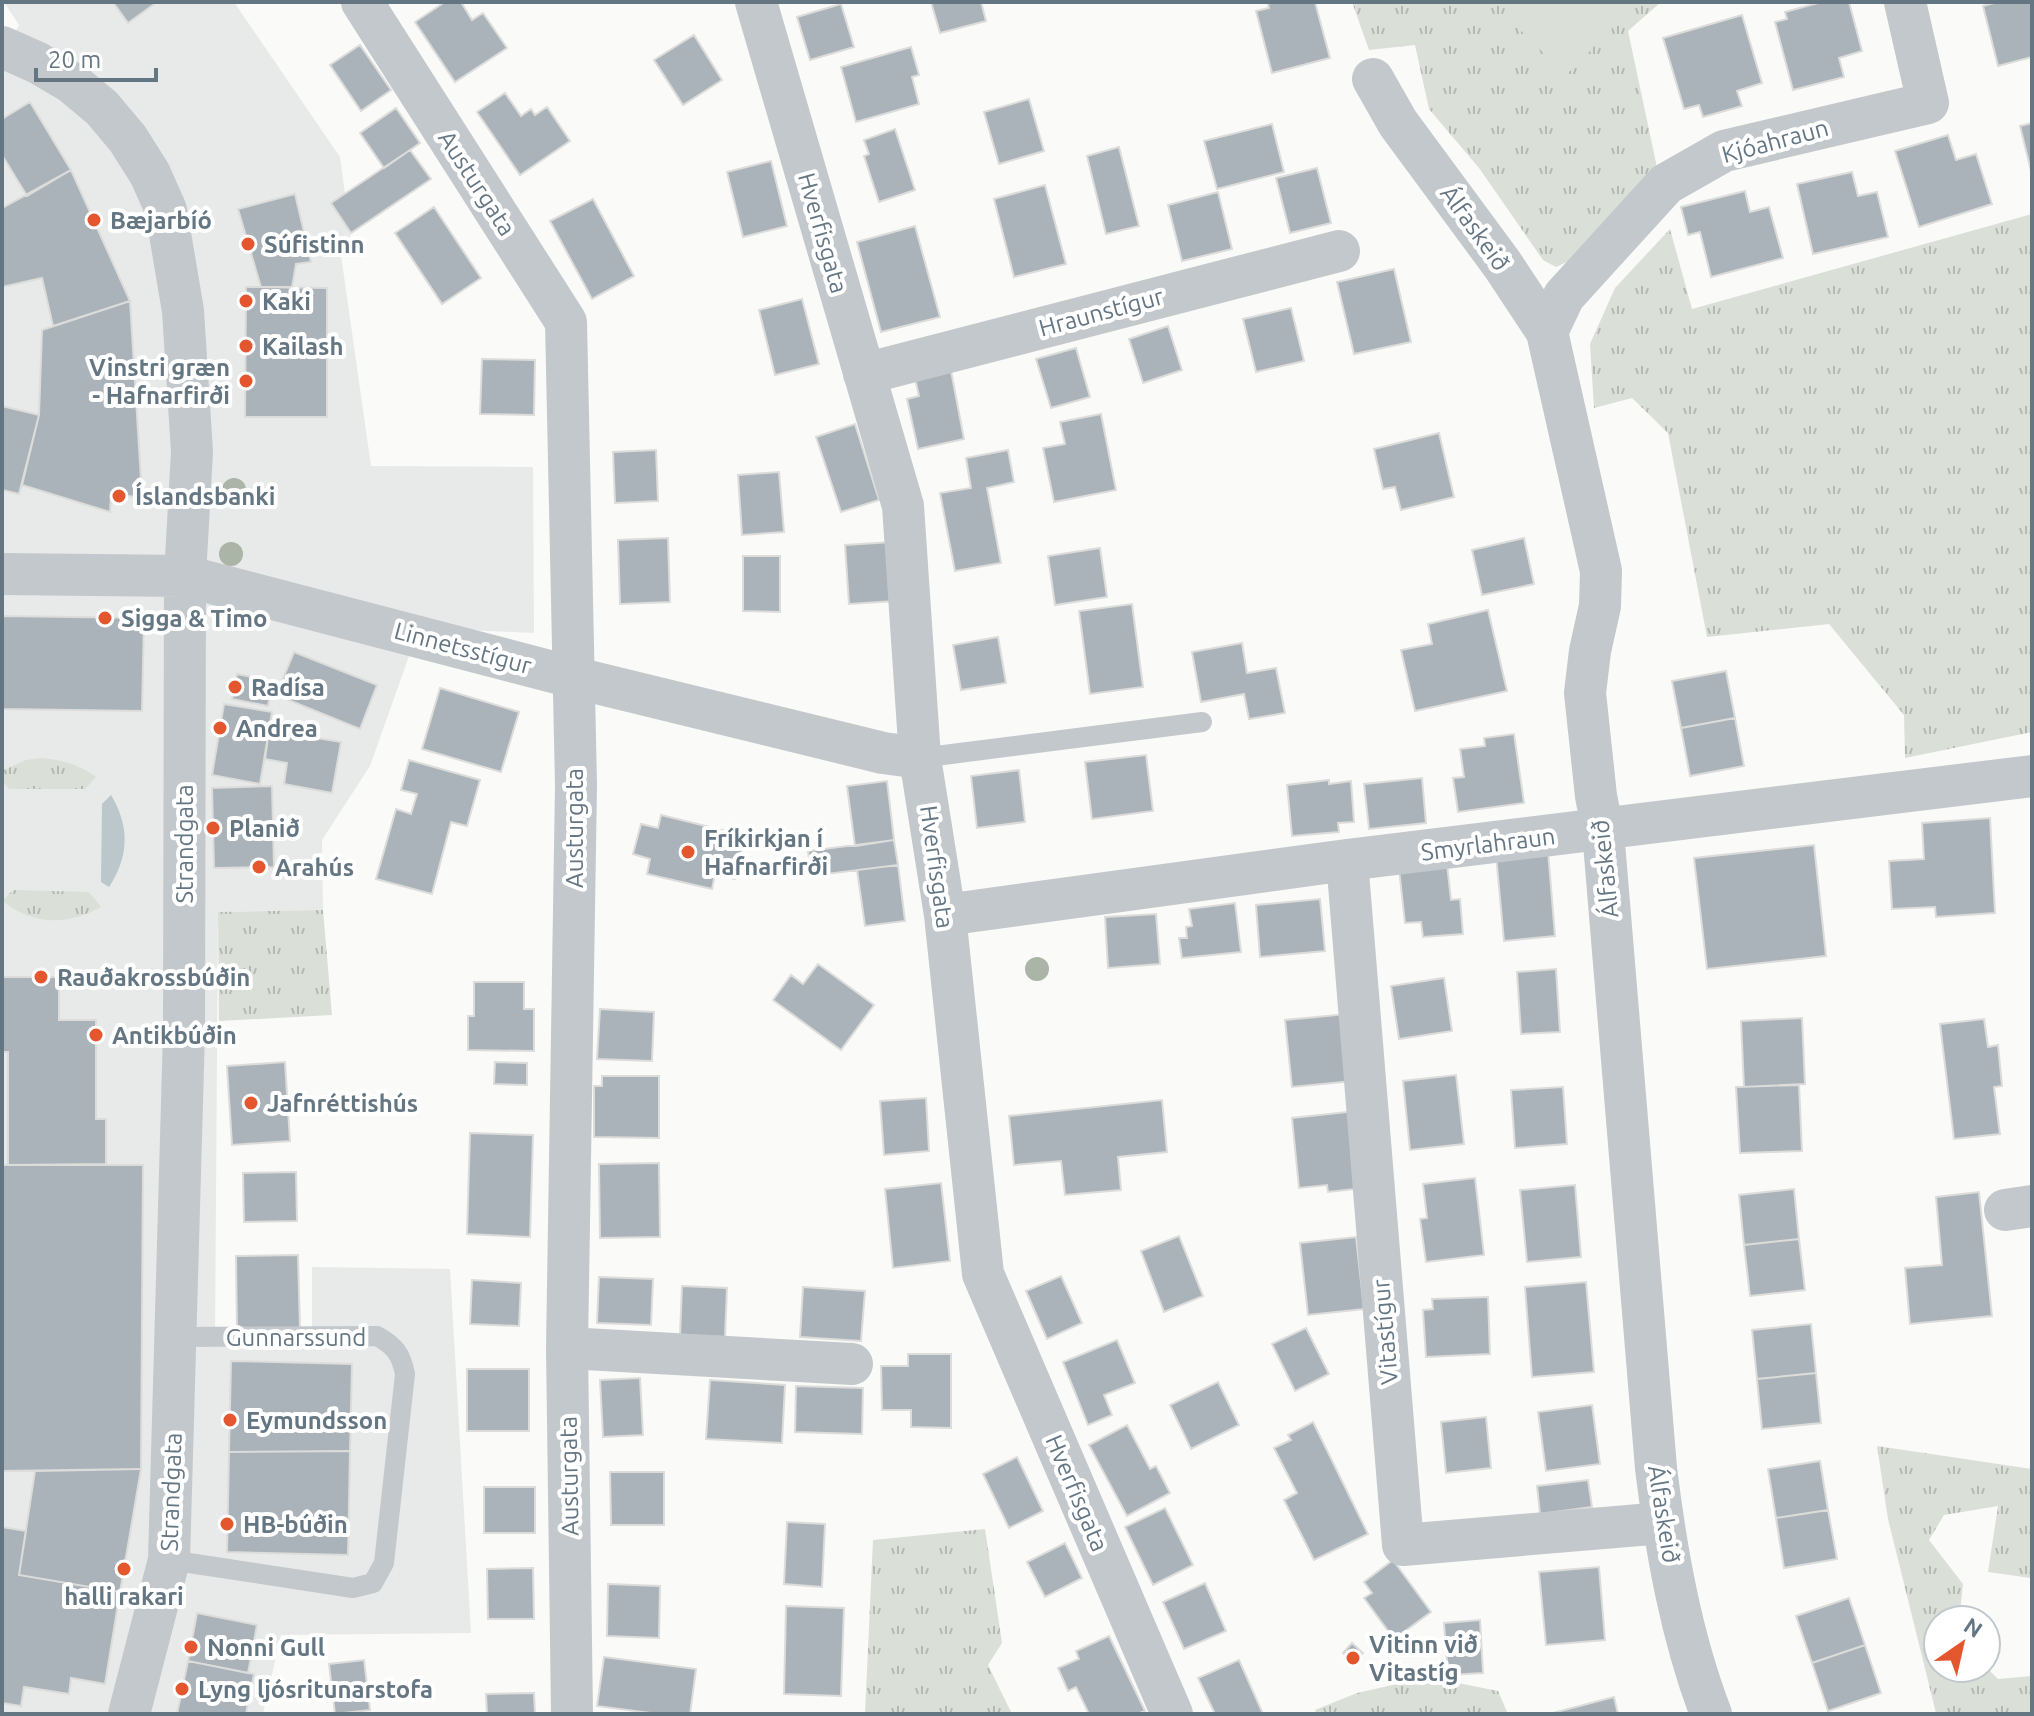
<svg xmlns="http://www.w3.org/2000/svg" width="2034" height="1716" font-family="Ubuntu,sans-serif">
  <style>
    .built { fill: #e8e9e9 }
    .grass { fill: url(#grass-tufts) }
    .pitch { fill: #dadfd7 }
    .water { fill: #bbc7cb }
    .building { fill: #aab3b9; stroke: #dcdcda; stroke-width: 2 }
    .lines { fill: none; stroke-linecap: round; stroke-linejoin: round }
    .service { stroke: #c3c8cc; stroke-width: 20 }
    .minor { stroke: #c3c8cc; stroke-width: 42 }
    .tree { fill: #aab4a7 }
    .poi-dot { fill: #e4572e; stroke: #fff; stroke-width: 3 }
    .labels { text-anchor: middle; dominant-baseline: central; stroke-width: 8; stroke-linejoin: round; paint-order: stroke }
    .street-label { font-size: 24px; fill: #657683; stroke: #fff }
    .poi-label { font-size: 24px; font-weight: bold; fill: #657683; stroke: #fff; text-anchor: start }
  </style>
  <defs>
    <pattern id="grass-tufts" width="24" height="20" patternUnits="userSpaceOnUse" patternTransform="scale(2)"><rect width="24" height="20" fill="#dadfd7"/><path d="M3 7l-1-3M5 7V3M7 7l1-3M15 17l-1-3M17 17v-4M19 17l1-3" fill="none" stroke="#b4b9b4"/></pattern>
  </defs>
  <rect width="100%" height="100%" fill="#fafaf8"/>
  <!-- built -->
  <path class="built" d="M4,2H234L340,157L352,246L341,255L371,466L533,467L534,633L419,628L370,766L322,840L323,910L218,912L215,1341L312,1349V1267L450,1269L471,1633L281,1635L263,1714H2V56L19,25Z"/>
  <!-- grass -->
  <path class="grass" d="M1352,2H1661L1628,31L1659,177L1577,257L1556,267L1543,260L1479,168L1429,109L1415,45L1369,50Z
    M2032,214V732L1905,758L1904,715L1829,624L1707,637L1668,433L1632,398L1594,408L1590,344L1615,288L1670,229L1692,309Z
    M42,758C64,760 79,765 96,777L85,789H9L2,780V771L26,760Z
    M13,890L89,892L101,907C66,926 34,925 2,901Z
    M323,910L332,1015L219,1021L218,912Z
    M1877,1446L2032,1469L2031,1578L1988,1572L1998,1506L1944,1515L1929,1540L1963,1584L1959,1620H1938V1668L1986,1667L1998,1679L2032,1676V1714L1936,1713L1888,1519Z
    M985,1529L1002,1643L988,1665L1012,1714H865L873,1540Z
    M1428,1677L1498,1691L1508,1714H1317L1315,1710L1357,1693Z"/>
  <!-- pitch -->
  <path class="pitch" d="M1517,2H1638L1566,75L1505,15Z"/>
  <!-- water -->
  <path class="water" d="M111,795C130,827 129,856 109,887L101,882L102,804Z"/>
  <!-- building -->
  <path class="building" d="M113,2H157L128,23Z
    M445,2H461L472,20L483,13L507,48L455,82L415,22Z
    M931,2H981L986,21L940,33Z
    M1274,2H1315L1330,58L1272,73L1256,11L1269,8L1268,4Z
    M1822,2H1849L1862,51L1839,58L1844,77L1793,90L1775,22L1787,19L1785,12Z
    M1998,2H2032V57L1998,66L1983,6Z
    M841,4L854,47L810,60L797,17Z
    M1742,15L1762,83L1737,91L1742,106L1703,117L1699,105L1684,109L1663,38Z
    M694,35L722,80L683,105L654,60Z
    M360,45L391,90L361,111L330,65Z
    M911,47L919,75L912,77L919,104L856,122L841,67Z
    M505,93L521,116L531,109L535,115L547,107L570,141L520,175L477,112Z
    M1029,99L1044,151L999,164L984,112Z
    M30,102L71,170L27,196L2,155V119Z
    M396,108L420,143L384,168L360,133Z
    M2032,123V175L2020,126Z
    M1272,124L1284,172L1217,189L1204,141Z
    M895,129L915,190L879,202L864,156L869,154L864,140Z
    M1948,135L1956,160L1976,154L1992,204L1919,227L1895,151Z
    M1119,147L1139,226L1106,234L1087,156Z
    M410,150L431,179L351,233L331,203Z
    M771,161L787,226L743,237L727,172Z
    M1317,168L1331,223L1290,233L1276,178Z
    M71,170L130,301L53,326L42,278L2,287V208Z
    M1852,172L1858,196L1877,192L1888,237L1813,254L1797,184Z
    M1045,185L1066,264L1014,277L994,199Z
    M1745,191L1750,212L1769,207L1783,258L1711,277L1700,232L1688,235L1681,207Z
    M1218,192L1232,249L1182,261L1168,205Z
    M295,194L311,262L296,264L292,287H261L238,209Z
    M593,199L634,276L592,299L550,221Z
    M434,207L481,278L442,304L395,233Z
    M915,226L940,317L881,332L857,242Z
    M1394,269L1411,342L1354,354L1337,282Z
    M246,287L327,288V417H245Z
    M802,299L819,364L775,375L759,310Z
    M130,301L142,496L111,497L110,512L22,485L39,415L42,330Z
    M1291,308L1304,361L1256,372L1243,319Z
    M1168,326L1182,370L1143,383L1129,339Z
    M1076,348L1090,397L1051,408L1036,359Z
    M482,359L535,360L534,415L480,414Z
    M951,371L964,439L918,449L907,399L919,396L915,378Z
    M2,406L39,415L19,494L2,490Z
    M1101,414L1116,490L1054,502L1043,448L1065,444L1060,422Z
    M855,424L879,500L841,512L816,437Z
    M1439,433L1454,497L1401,510L1395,487L1383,489L1374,449Z
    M656,450L658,501L615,503L613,452Z
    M1008,450L1014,482L987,488L1001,563L955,571L940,493L971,488L966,458Z
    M779,472L784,532L742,535L738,475Z
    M668,538L670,602L620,604L618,540Z
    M1524,538L1534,584L1482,595L1472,550Z
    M892,542L895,601L849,604L845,545Z
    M1100,548L1107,597L1055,605L1048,556Z
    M743,556H780V612L743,611Z
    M1132,604L1143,687L1090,694L1079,611Z
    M1488,610L1507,691L1415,711L1401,650L1432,644L1428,624Z
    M2,616L144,618L142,711L2,709Z
    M998,637L1006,683L961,690L953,645Z
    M1242,643L1247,673L1276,668L1285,713L1249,719L1244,694L1201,702L1192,652Z
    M294,652L377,685L360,729L276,695Z
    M1726,671L1735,718L1681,728L1672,681Z
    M237,674L273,681L268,706L232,699Z
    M440,688L519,712L501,772L422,749Z
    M224,704L272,712L260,784L212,775Z
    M1735,718L1744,766L1690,776L1681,728Z
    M269,730L341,742L332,793L284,784L287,763L265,759Z
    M1514,734L1524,803L1458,812L1453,778L1464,777L1460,749L1485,746L1484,738Z
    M1146,755L1153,811L1092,819L1085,762Z
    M409,760L480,780L467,826L451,822L432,894L376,879L396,809L411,814L417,794L401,790Z
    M1019,770L1025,822L977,828L971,776Z
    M1422,778L1426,823L1369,829L1364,784Z
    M1329,780V784L1351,781L1354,822L1338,823L1339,832L1292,836L1287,785Z
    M887,781L894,840L855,846L847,786Z
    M272,786L274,867L214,868L212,788Z
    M661,815L726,831L723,844L742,849L735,879L715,874L712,889L647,874L650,859L633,854L641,824L658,828Z
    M1990,818L1995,913L1936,917L1935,907L1892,909L1889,861L1924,859L1922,823Z
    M894,840L898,865L811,876L808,851Z
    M1814,845L1826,956L1707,969L1694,858Z
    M1548,851L1555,936L1504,941L1496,855Z
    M1447,864L1451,900L1460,899L1463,934L1423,937L1421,922L1405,923L1399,869Z
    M898,865L905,921L865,926L857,870Z
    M1320,899L1325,951L1260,957L1256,905Z
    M1235,903L1241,952L1182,958L1179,938H1187L1186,927L1192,926L1189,909Z
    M1156,914L1160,964L1108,968L1105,917Z
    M818,964L874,1005L841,1050L773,1000L791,975L803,984Z
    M1556,969L1560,1032L1521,1034L1517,972Z
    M2,977H59V1020H96V1119H106V1164L8,1165V1052H2Z
    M1444,978L1452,1031L1399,1039L1391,986Z
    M474,982H524V1009H534V1051L468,1050V1016H474Z
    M600,1009L654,1012L652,1061L597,1059Z
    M1347,1014L1353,1081L1292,1087L1285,1020Z
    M1802,1018L1805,1084L1744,1087L1741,1021Z
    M1984,1019L1988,1047L1998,1045L2002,1086L1994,1087L2000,1134L1954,1139L1940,1024Z
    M285,1062L290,1141L232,1145L227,1066Z
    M495,1062L527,1063V1085L494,1084Z
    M1456,1075L1464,1144L1410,1150L1403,1081Z
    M602,1076H659V1138L594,1137V1086H602Z
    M1799,1085L1802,1151L1740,1153L1736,1087Z
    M1563,1087L1567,1144L1515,1148L1511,1090Z
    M926,1098L929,1151L884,1155L880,1101Z
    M1162,1100L1167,1152L1118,1157L1121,1190L1065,1195L1061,1161L1014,1165L1009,1116Z
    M1356,1111L1364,1188L1328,1192L1327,1185L1299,1188L1292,1118Z
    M470,1133L533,1135L530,1237L467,1234Z
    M659,1163L660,1237L600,1238L599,1164Z
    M2,1165H143L141,1469L2,1471Z
    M296,1172L297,1221L244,1222L243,1173Z
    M1475,1178L1484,1255L1426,1262L1420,1219L1427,1218L1423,1184Z
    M941,1183L950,1261L893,1268L885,1189Z
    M1575,1185L1581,1257L1527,1262L1520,1190Z
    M1794,1189L1799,1239L1744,1245L1739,1195Z
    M1979,1192L1992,1316L1910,1324L1905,1268L1942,1265L1936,1197Z
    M1179,1236L1203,1296L1164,1312L1141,1251Z
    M1356,1237L1364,1309L1308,1315L1300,1243Z
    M1799,1239L1805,1290L1750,1296L1744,1245Z
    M298,1255L300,1330L237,1332L236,1256Z
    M1061,1276L1082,1323L1047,1339L1026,1291Z
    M599,1277L653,1279L651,1325L597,1323Z
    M472,1280L521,1283L519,1326L470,1324Z
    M1586,1282L1594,1372L1532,1377L1525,1287Z
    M682,1286L727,1288L725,1337L680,1335Z
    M803,1287L865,1291L861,1341L800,1337Z
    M1488,1297L1490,1354L1426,1357L1423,1310L1433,1309L1432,1299Z
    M1811,1324L1816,1373L1757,1379L1752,1330Z
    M1306,1328L1329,1374L1295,1391L1272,1344Z
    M1117,1340L1135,1383L1104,1395L1112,1415L1088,1425L1063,1362Z
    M908,1354H951V1428L911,1427V1410H882L881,1366H908Z
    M231,1361L352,1364L350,1451L229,1452Z
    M467,1369H529V1431H467Z
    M1816,1373L1821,1423L1762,1429L1757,1379Z
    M640,1378L643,1435L603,1437L600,1380Z
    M710,1380L785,1385L782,1443L706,1439Z
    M1218,1382L1239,1425L1191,1449L1170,1405Z
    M796,1386L863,1388L862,1434L795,1432Z
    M1592,1405L1600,1464L1546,1471L1538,1412Z
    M1486,1417L1491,1468L1446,1473L1441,1422Z
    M1313,1422L1368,1534L1314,1560L1284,1500L1297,1493L1274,1448L1291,1440L1288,1435Z
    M1127,1425L1150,1469L1156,1466L1170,1493L1127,1516L1089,1445Z
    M350,1451L348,1555L227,1552L229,1452Z
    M1017,1457L1043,1511L1009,1528L983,1474Z
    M1820,1461L1828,1510L1776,1518L1768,1469Z
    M141,1469L120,1592L19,1575L35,1471Z
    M610,1472H664V1525H611Z
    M1588,1480L1592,1507L1540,1514L1537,1486Z
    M484,1487H535V1533H484Z
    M1165,1508L1193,1565L1153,1585L1125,1527Z
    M1828,1510L1837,1559L1784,1568L1776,1518Z
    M787,1522L825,1524L822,1587L784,1584Z
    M2,1527L26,1531L19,1575L120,1592L105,1684L71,1678L69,1694L24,1687L21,1706L2,1703Z
    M1065,1543L1082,1578L1045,1597L1027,1562Z
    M1393,1560L1431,1612L1394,1639L1364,1598L1372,1593L1364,1582Z
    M1599,1567L1605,1640L1546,1645L1539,1572Z
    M533,1568L534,1619H488L487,1569Z
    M1205,1583L1226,1631L1184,1649L1163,1602Z
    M608,1584L660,1586L659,1638L607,1636Z
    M1849,1598L1865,1645L1812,1663L1796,1616Z
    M786,1606L844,1608L841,1696L784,1694Z
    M197,1613L257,1625L248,1673L188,1661Z
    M1480,1620L1483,1673L1448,1675L1444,1623Z
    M1109,1636L1145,1711L1137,1714H1089L1076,1687L1068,1691L1058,1668L1079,1659L1076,1651Z
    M1352,1643L1363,1653L1354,1663L1343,1653Z
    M1865,1645L1881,1693L1828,1711L1812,1663Z
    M604,1657L696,1669L690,1714H658L597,1706Z
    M364,1660L370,1710L335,1714L329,1664Z
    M1239,1660L1263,1714H1215L1198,1678Z
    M188,1661L254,1674L246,1714H177Z
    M534,1693L535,1714H487L486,1694Z
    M1614,1697L1618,1714H1549Z"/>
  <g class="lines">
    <!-- service -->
    <path class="service" d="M920,758L1202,722
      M169,1560L353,1588L373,1583L384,1563L405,1374C401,1354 395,1346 377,1336L177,1337"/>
    <!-- minor -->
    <path class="minor" d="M362,2L566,322L576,785L567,1348L572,1714
      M756,2L903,506L920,758L945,915L983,1274L1172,1714
      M2,47L38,63L72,83L102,108L128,139L150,174L166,210L183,311L192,452L185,576L184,1032L169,1560L129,1714
      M1373,79L1398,123L1502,264L1547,332L1601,571L1600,606L1590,651L1585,693L1596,796L1603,831L1656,1468C1666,1550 1681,1636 1711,1714
      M1547,332L1564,296L1666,184L1724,151L1928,103L1905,2
      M864,374L1339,251
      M2,574L185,576L572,677L883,753L920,758
      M1347,860L1403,1545L1663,1523
      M945,915L1347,860L2032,776
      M2005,1210L2032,1206
      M567,1348L852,1364"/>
  </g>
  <!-- trees -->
  <g class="tree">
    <circle cx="234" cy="490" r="12"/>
    <circle cx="231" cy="554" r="12"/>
    <circle cx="1037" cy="969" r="12"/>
  </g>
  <!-- markers -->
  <g class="poi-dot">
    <circle cx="94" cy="220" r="8"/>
    <circle cx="248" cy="244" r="8"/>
    <circle cx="246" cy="301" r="8"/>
    <circle cx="246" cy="346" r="8"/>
    <circle cx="246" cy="381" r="8"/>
    <circle cx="119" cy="496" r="8"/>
    <circle cx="105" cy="618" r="8"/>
    <circle cx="235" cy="687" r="8"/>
    <circle cx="220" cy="728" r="8"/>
    <circle cx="213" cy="828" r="8"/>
    <circle cx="688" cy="852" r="8"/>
    <circle cx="259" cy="867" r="8"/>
    <circle cx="41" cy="977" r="8"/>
    <circle cx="96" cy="1035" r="8"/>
    <circle cx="251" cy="1103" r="8"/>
    <circle cx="230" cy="1420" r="8"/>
    <circle cx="227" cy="1524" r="8"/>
    <circle cx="124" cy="1569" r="8"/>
    <circle cx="191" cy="1647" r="8"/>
    <circle cx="1353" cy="1658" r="8"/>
    <circle cx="182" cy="1689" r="8"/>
  </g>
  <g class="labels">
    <!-- street labels -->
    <g class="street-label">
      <text transform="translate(1775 141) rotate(-15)">Kjóahraun</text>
      <text transform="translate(477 183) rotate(57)">Austurgata</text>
      <text transform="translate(1475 228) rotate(54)">Álfaskeið</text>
      <text transform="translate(823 233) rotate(74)">Hverfisgata</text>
      <text transform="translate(1101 312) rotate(-15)">Hraunstígur</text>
      <text transform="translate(463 648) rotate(15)">Linnetsstígur</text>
      <text transform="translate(574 828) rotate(-90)">Austurgata</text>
      <text transform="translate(184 844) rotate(-90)">Strandgata</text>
      <text transform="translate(1488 844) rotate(-7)">Smyrlahraun</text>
      <text transform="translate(937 867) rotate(82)">Hverfisgata</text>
      <text transform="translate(1605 869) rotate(-96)">Álfaskeið</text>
      <text transform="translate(1385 1332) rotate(-95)">Vitastígur</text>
      <text x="296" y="1337">Gunnarssund</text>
      <text transform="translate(569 1476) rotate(-91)">Austurgata</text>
      <text transform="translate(171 1492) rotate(-88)">Strandgata</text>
      <text transform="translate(1077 1493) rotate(67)">Hverfisgata</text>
      <text transform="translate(1664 1514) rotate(81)">Álfaskeið</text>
    </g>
    <!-- poi labels -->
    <g class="poi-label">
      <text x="110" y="220">Bæjarbíó</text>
      <text x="264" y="244">Súfistinn</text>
      <text x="262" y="301">Kaki</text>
      <text x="262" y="346">Kailash</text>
      <text x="230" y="367" text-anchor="end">Vinstri græn<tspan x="230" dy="28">- Hafnarfirði</tspan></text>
      <text x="135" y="496">Íslandsbanki</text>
      <text x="121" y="618">Sigga &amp; Timo</text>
      <text x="251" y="687">Radísa</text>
      <text x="236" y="728">Andrea</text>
      <text x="229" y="828">Planið</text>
      <text x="704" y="838">Fríkirkjan í<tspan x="704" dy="28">Hafnarfirði</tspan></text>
      <text x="275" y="867">Arahús</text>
      <text x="57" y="977">Rauðakrossbúðin</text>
      <text x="112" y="1035">Antikbúðin</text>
      <text x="267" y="1103">Jafnréttishús</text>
      <text x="246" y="1420">Eymundsson</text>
      <text x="243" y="1524">HB-búðin</text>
      <text x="124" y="1596" text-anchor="middle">halli rakari</text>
      <text x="1369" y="1644">Vitinn við<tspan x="1369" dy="28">Vitastíg</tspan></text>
      <text x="207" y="1647">Nonni Gull</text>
      <text x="198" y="1689">Lyng ljósritunarstofa</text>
    </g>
  </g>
  <!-- border -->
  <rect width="2034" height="1716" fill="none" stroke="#657683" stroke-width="8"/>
  <!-- north arrow -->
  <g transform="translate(1962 1644) rotate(34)"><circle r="38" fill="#ffffff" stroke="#c1c8cd" stroke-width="2"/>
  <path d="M0-6L14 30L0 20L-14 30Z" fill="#e4572e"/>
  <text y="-12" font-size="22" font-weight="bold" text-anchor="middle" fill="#657683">N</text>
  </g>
  <!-- scale -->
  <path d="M36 68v12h120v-12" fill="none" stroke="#657683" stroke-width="4"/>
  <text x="48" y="68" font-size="24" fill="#657683" stroke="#ffffff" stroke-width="6" paint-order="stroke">20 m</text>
</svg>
